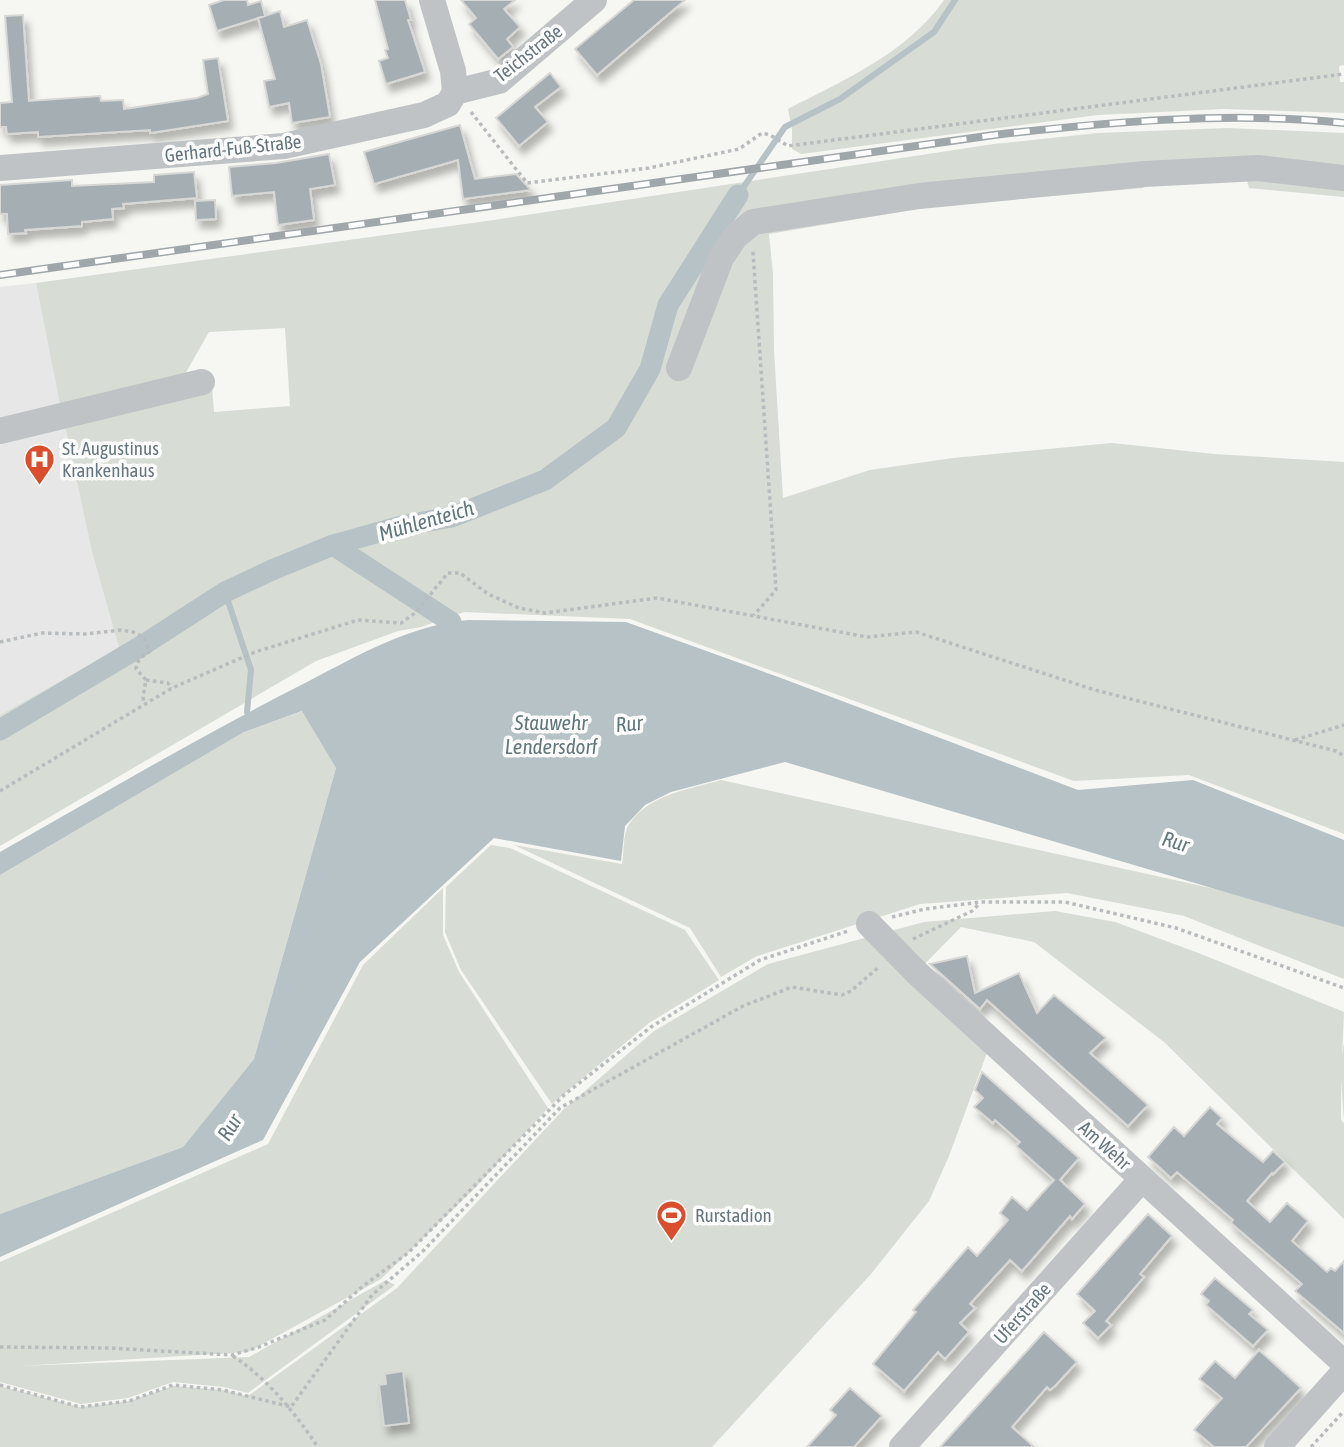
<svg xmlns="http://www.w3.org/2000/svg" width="1344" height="1447" font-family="'Asap Condensed',sans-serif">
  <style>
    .built { fill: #e6e7e6 }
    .green { fill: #d7dcd4 }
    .water { fill: #b6c2c6 }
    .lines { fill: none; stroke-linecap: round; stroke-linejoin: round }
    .stream { stroke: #b6c2c6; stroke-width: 6 }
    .canal { stroke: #b6c2c6; stroke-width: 21 }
    .building { fill: #a5aeb3; stroke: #d7d7d5; stroke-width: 2; filter: url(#shadow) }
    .path { stroke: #b9bcbe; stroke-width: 3.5; stroke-dasharray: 3.5 3.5; stroke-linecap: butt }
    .minor { stroke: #bfc3c6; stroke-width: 26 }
    .rail-casing { stroke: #a0a7ab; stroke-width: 8 }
    .rail { stroke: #fff; stroke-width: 5; stroke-dasharray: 16; stroke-linecap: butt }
    .labels { text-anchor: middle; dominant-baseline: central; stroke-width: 7; stroke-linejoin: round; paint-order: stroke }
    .street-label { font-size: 19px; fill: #667782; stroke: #fff }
    .poi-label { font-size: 19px; fill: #667782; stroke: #fff; text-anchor: start }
    .water-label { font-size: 21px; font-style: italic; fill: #62787f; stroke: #fff }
  </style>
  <defs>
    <filter id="shadow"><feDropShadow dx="4.5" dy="8" stdDeviation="3.5" flood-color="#0004"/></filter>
  </defs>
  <rect width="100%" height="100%" fill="#f6f6f2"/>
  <!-- built -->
  <path class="built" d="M36,283L92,552L119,648L0,715V287Z"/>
  <!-- green -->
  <path class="green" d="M944,0H1344V65L1339,66L1340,82H1344V113L1223,109L1098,115L801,154L792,149V129L788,109C844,80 907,53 944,0Z
    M1227,128L1344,133V175L1146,179L1143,188L929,207L769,234L773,274L774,351L783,498L870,470L953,458L1112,443L1214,454L1344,462V834L1189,775L1074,781L630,619L464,612L421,627L398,631L316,661L0,846V715L119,648L92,552L64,420L212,387L214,412L290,406L285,328L209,332L181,381L61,409L36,283L494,220L994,144L1098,133Z
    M1246,177L1344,182V197L1249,188Z
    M303,711L336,768L254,1059L183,1147L0,1214V875L244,732Z
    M721,780L1256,898L1344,925V979L1184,916L1067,893L920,904L757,956L721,977L690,928L514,845L622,864C624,854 623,835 628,826C646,795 690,789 721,780Z
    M491,845L510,848L685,930L719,980L649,1023L552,1104L461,970L445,932L446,887Z
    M443,888V935L459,972L548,1108L475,1188L381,1279L248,1352L20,1366L249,1357L386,1280L395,1285L248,1393L223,1387L173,1382L128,1398L81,1404L0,1382V1262L268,1144L363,965Z
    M1055,911L1115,922L1201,954L1344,1012L1342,1055L1344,1043V1121L1341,1080V1120L1344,1123V1219L1164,1042L1034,942L961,927L910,979L988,1050L949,1156L929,1201L871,1274L712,1447H0V1386L80,1407L129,1401L173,1386L223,1390L248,1396L397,1288L563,1110L654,1031L768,964L924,922Z"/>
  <!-- water -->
  <path class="water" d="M468,620L626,622L781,678L1078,790L1193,780L1344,840V927L785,762L671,792L645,805L625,826L621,861L494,838L360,962L263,1140L0,1257V1214L183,1147L254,1059L336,768L302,711L244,732L0,875V852C102,794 204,734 309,681C359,655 410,625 468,620Z"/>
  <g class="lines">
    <!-- stream -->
    <path class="stream" d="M738,195L785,127L840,99L934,32L955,0
      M225,592L251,670L247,712"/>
    <!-- canal -->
    <path class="canal" d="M333,545L451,622
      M0,730L143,645L225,592L272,570L333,545L401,526L452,517L545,480L616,428L650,369L668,305L738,195"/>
  </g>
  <!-- building -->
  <path class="building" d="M224,0H247L248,5L261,1L265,16L217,31L209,5Z
    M375,0H405L411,20H408L425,72L386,84L379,61L388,58L385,50L388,49Z
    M461,0H515L504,9L520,27L507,39L513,47L498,59L469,24L476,18Z
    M634,0H685L597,75L575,49Z
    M280,11L284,27L307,20L321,64L330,117L292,123L289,103L269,107L264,81L275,79L258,18Z
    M23,15L29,101L100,96L101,101L123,100L124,109L197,98L208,94L203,60L218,58L228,121L150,133V130L38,137V132L7,134L6,127H0V103L12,102L5,16Z
    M550,73L561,87L535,107L548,122L519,146L496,118Z
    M460,125L475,179L516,174L531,190L463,199L458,160L374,184L364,152Z
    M329,154L335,185L310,189L314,220L278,225L274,192L232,196L229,167L276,163Z
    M194,172L197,198L123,204L124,208L112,209L113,219L82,222V226L25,230L26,233L8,234L7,214H0V185L72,180V186L154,182V175Z
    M215,200L216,219L196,220L195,201Z
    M967,956L975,993L1019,973L1037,1013L1054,995L1106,1038L1090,1053L1148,1105L1128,1126L987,1000L980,1009L930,964Z
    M982,1072L1079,1158L1060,1180L1085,1204L1072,1219L1070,1216L1022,1271L1010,1260L970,1304L975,1308L960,1323L969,1332L945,1359L938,1352L904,1391L873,1364L916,1312L913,1310L968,1247L977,1256L1008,1220L1000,1213L1012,1197L1027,1210L1054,1180L1016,1146L1020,1142L995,1120L993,1123L974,1107L983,1098L975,1090Z
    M1210,1107L1222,1118L1217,1124L1263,1162L1273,1151L1285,1162L1273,1174L1272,1173L1247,1201L1270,1222L1287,1203L1308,1221L1292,1241L1327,1272L1331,1268L1335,1271L1344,1261V1333L1295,1291L1302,1284L1231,1223L1233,1220L1177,1172L1171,1178L1148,1157L1174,1127L1184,1136Z
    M1148,1214L1172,1236L1140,1274L1144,1277L1106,1321L1111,1325L1098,1338L1083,1323L1095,1311L1077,1294Z
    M1215,1278L1253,1310L1249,1314L1268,1330L1253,1346L1206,1305L1209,1301L1201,1294Z
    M1044,1332L1077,1362L1055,1386L1050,1390L1047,1387L1012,1427L1034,1447H940Z
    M1259,1350L1301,1388L1246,1447H1214L1194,1430L1222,1398L1199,1379L1215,1361L1235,1378Z
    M403,1371L409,1423L384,1426L379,1385L386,1384L385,1374Z
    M850,1388L882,1416L854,1447H807L836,1415L830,1410Z"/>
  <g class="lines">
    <!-- path -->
    <path class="path" d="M471,112L527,183L649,168L739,149L762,133L770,135L788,146L1344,74
      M753,252L776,590L754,615
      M0,642L42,633L85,634L121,630L133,632L143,637L150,651C143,656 137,659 136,669L146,680L143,697L144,704
      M146,680L168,683L172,688
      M1295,740L1344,725
      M0,791L172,688L255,652L358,620L401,623L415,613L448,573H460L488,594L519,608L545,613L657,598L867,637L916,632L1095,690L1336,751L1344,756
      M892,917L925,909L981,902H1065L1176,928L1344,988
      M913,939L972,911L980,903
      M0,1347L109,1348L232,1355L259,1347L325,1320L363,1286L408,1253L564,1095L651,1027L760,960L848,931
      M233,1356C269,1380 294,1412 318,1447
      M0,1385L80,1407L129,1401L173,1385L223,1390L291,1407L372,1295L423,1251L560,1108L743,1006L792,987L842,995L851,991L880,966
      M1311,1447L1344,1411"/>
    <!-- minor -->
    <path class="minor" d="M432,0L453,71L455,92
      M455,92L499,81L594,0
      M0,168L284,146L424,115L448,104L455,92
      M679,368L721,258L735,237L753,222L919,196L1145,174L1258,168L1344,178
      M0,431L202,382
      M869,924L917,973L1344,1363
      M902,1447L1142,1179
      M1277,1447L1344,1372"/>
    <defs>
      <path id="rail" d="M0,275L994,135C1108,122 1230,111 1344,123"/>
    </defs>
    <!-- rail casing -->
    <use href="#rail" class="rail-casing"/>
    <!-- rail -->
    <use href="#rail" class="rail"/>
  </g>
  <!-- icons -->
  <defs>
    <symbol id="hospital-pin" viewBox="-11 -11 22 30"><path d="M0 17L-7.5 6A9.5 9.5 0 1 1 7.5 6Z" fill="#db4e2d" stroke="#fff"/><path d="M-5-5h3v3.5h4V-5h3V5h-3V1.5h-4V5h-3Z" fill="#fff"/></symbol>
    <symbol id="stadium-pin" viewBox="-11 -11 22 30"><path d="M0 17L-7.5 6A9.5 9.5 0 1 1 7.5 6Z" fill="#db4e2d" stroke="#fff"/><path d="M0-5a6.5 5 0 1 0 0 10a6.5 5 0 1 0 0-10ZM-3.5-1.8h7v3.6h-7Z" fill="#fff"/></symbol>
  </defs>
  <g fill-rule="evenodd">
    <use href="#hospital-pin" x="22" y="442" width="35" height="47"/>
    <use href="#stadium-pin" x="654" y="1198" width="35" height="47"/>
  </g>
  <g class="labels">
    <!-- street labels -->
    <g class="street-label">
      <text transform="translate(528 53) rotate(-38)">Teichstraße</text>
      <text transform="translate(233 148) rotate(-6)">Gerhard-Fuß-Straße</text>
      <text transform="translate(1105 1145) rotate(42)">Am Wehr</text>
      <text transform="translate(1022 1313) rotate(-48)">Uferstraße</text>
    </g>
    <!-- poi labels -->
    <g class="poi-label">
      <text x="62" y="448">St. Augustinus<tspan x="62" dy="22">Krankenhaus</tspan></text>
      <text x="695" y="1215">Rurstadion</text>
    </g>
    <!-- water labels -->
    <g class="water-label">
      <text transform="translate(426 520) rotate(-16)">Mühlenteich</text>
      <text x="551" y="722">Stauwehr<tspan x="551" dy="24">Lendersdorf</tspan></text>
      <text transform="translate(629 723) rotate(-5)">Rur</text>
      <text transform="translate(1176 841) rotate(17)">Rur</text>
      <text transform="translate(229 1127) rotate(-58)">Rur</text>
    </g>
  </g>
</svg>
